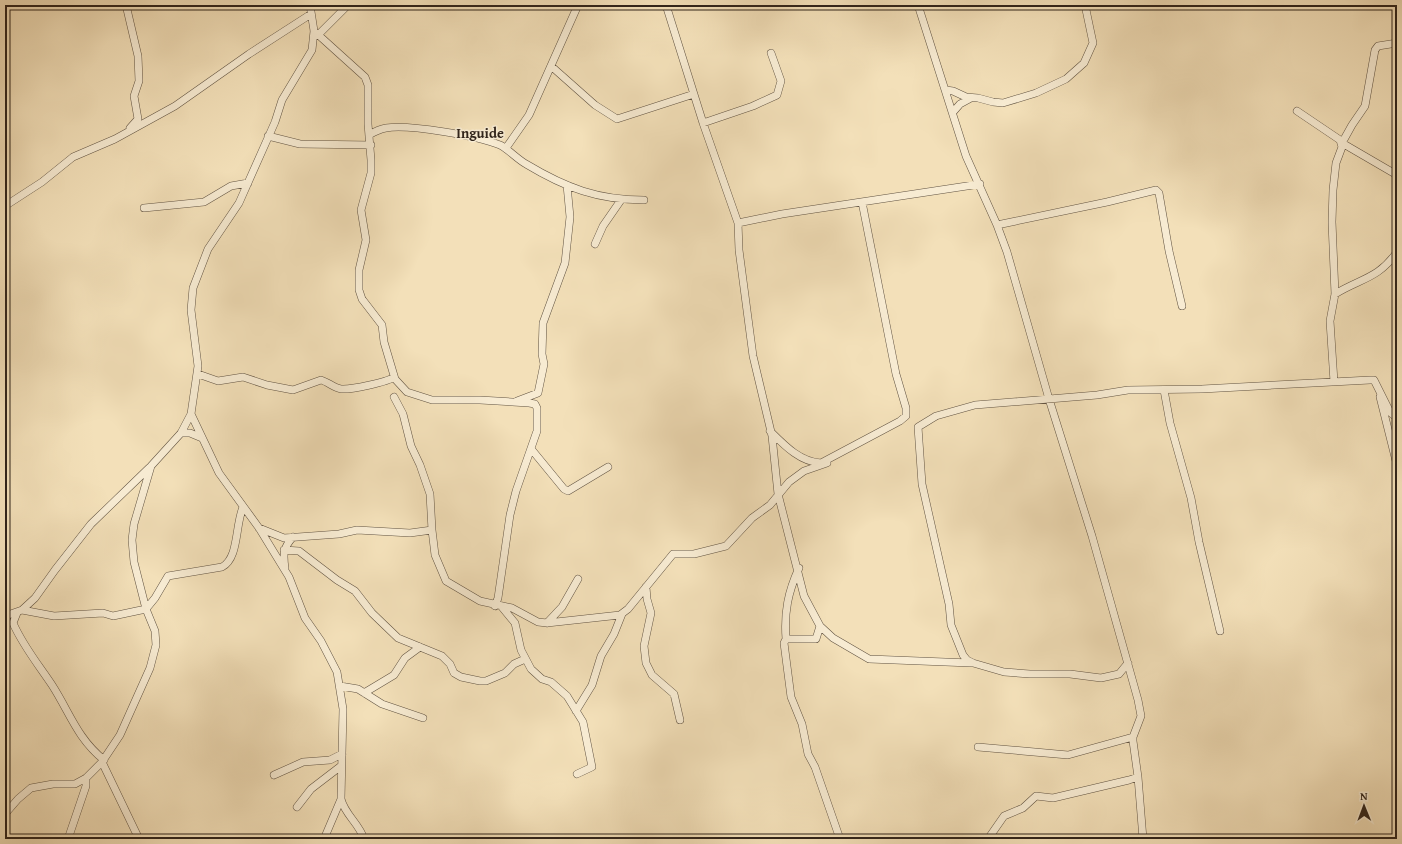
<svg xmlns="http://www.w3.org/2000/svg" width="1402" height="844" font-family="'Gentium Book Plus',serif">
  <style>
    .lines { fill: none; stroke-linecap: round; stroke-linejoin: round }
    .street-casing { stroke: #615342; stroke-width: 8 }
    .street { stroke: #f7ebd2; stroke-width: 7 }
    .labels { text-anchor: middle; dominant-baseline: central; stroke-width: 3; stroke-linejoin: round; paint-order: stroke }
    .neighbourhood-label { font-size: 14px; font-weight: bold; fill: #30241b; stroke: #f7ebd2 }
  </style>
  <rect width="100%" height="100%" fill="#f3e0b9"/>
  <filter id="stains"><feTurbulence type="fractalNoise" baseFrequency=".005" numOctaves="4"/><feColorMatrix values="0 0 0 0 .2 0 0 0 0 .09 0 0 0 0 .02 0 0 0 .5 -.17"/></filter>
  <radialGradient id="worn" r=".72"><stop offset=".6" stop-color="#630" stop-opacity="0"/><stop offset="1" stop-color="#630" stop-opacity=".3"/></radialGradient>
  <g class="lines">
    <defs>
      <path id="street" d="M126,5L138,56L139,81L134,96L138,119L130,128
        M310,5L314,31L312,50L282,100L275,122L239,203L208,249L193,288L191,310L198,366L191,414L219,473L259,528L289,577L305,618L321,641L337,672L343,709L341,799C345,815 359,823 364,839
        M666,5L703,123L738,223L782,214L980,184
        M918,5L966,156L997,225L1007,252L1049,399L1092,536L1138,700L1141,716L1133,737V741L1138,777L1143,839
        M314,31L365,77L368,85V124L371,160V173L361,210L366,240L359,270V290L362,299L382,325L384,342L395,379L407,392L432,400H480L529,403L535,404L537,408V431L516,491L510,515L498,598L495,606
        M319,34L348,5
        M1397,43L1378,46L1375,50L1365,106L1352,125L1342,143L1397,175
        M551,66L595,105L617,119L694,94
        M946,90L953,91L966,97L978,98L993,102L1003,103L1036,93L1066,79L1084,63L1093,43L1085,5
        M1297,111L1340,140L1342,147L1336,163L1333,190L1332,222L1335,294L1330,321L1334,382
        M953,112L960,104L971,98
        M703,123L753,106L777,95L781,81L771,53
        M369,135C374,132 380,129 386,128C409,124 477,136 500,145C507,148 517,159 526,164C566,188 598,200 644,200
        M268,136L300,144L371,145
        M506,148L529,115L578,5
        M5,206L42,182L73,157L115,139L175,106L249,54L311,14
        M144,208L204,202L231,186L248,183
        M738,223L739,250L753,356L772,436L778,494L804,596L820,626L816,639H786L784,643L791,697L802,724L808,754L815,767L840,839
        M997,225L1107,202L1156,190L1159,193L1169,251L1182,306
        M595,244L603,226L621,200
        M1335,294C1361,278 1378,279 1397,252
        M198,374L218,381L243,377L267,385L293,390L321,380C328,382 334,388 341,389C350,390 388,382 394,377
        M1164,390L1170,423L1191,498L1199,542L1220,631
        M1380,397L1397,465
        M517,401L538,393L544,364L542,354L543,323L565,263L570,217L567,185
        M770,431C784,445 800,462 821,463
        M181,433H190L202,438
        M532,450L564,489L568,491L608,467
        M821,463L900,421L906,416V408L896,374L862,202
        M259,528L284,538L339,534L357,530L410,533L432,530L430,494L420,465L411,446L403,414L394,397
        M432,530L435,555L446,581L480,601L512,608L538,622L547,623L620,615L628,609L673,554H694L726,546L752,518L770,505L789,482L804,471L827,463
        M284,550L299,551L337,580L355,591L372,613L398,638L442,656L450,664L454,673L461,677L480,681H486L505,673L514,664L525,659
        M285,568C283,554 283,548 293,537
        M646,587L647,599L651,613L644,646L646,663L652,675L674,694L680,720
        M501,606L515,623L521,650L531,669L542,679L551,682L567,696L583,722L592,767L577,774
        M22,610L54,616L103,613L113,616L146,609L155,598L168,576L222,567C239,558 235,526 243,507
        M17,613L13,623C23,646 38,664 52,685C70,713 77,738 104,760
        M5,616L22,610L35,598L55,570L91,524L149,468
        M547,623L562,607L578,579
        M820,626L833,638L869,659L971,663
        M786,639C784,612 788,592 799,568
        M1128,663L1119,674L1101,678L1070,674H1030L1004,672L973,663L967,660L963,655L951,625L949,604L922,484L918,427L936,416L975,405L1097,395L1128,390L1202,389L1370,380H1374L1390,412L1397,418
        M340,686L358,689L382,704L423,718
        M364,693L394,675L405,658L420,647
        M576,711L592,685L601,656L614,634L622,614
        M978,747L1068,755L1133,737
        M102,762L139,839
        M274,775L303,762L330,760L342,754
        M297,807L311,789L341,766
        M5,814L18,799L31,788L53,784H75L86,778L102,762L120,735L150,668L156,645L155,631L146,609L134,562L132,540L134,524L151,466L181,433L191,414
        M68,839L86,786V778
        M324,839L341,799
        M988,839L1004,816L1023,808L1036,796L1053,798L1129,780L1138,777"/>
    </defs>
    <!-- street casing -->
    <use href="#street" class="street-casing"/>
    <!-- street -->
    <use href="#street" class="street"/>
  </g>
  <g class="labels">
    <!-- neighbourhood labels -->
    <g class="neighbourhood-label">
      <text x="480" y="133">Inguide</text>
    </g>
  </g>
  <!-- margin -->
  <rect width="1402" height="844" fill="none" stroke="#f3e0b9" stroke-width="20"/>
  <rect x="6" y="6" width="1390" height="832" fill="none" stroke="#30241b" stroke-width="2"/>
  <rect x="10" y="10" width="1382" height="824" fill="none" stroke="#30241b"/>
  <!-- north arrow -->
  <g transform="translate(1364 806) rotate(359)" stroke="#f7ebd2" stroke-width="3" paint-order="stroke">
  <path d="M0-3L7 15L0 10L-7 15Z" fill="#30241b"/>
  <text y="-6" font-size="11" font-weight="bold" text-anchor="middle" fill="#30241b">N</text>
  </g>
  <rect width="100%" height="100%" filter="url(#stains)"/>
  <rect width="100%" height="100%" fill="url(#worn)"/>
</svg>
